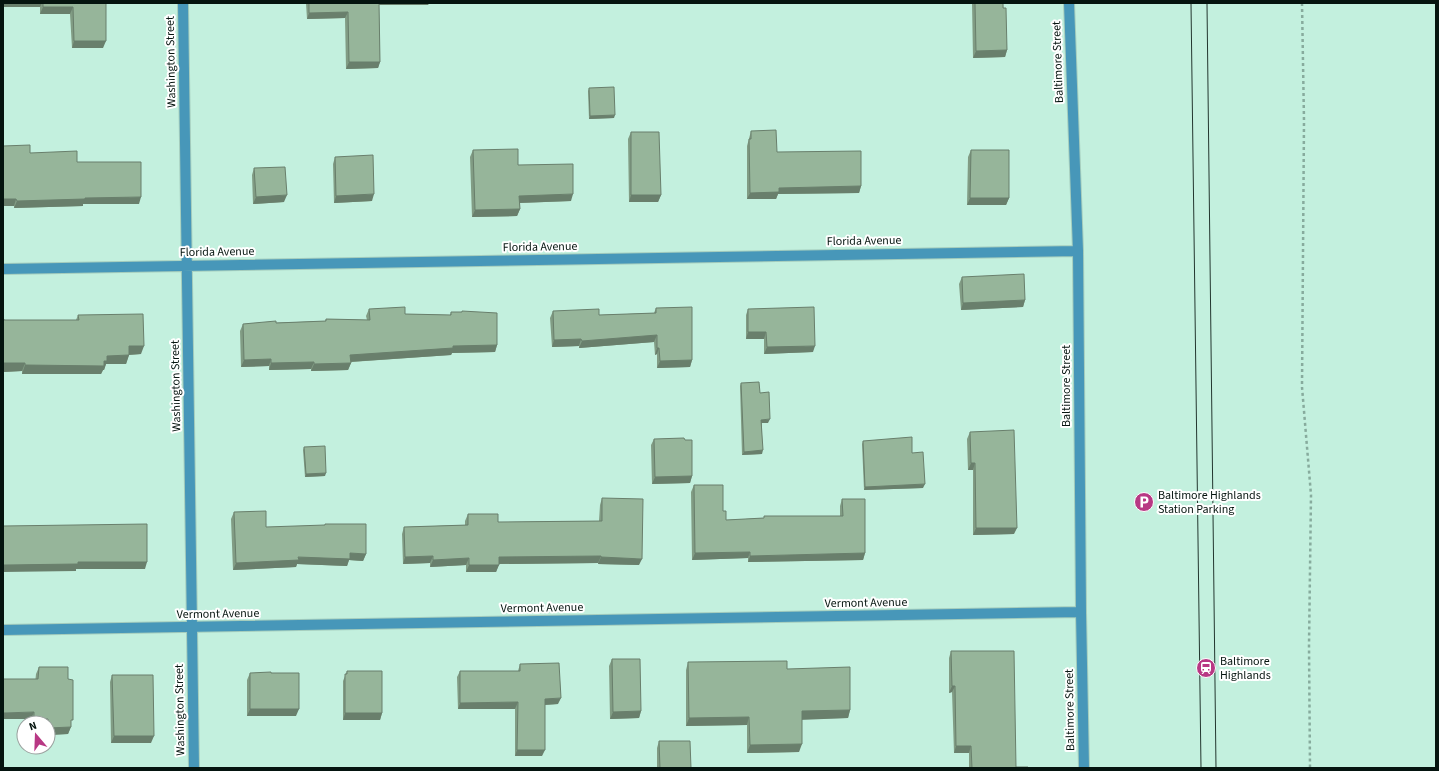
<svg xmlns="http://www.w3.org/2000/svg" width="1439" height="771" font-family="'Source Sans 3',sans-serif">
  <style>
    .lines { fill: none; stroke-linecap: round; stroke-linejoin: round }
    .minor-casing { stroke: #a5cdbd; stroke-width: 12 }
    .path { stroke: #87ab9d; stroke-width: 2.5; stroke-dasharray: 3 3; stroke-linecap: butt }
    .minor { stroke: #4797b9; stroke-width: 10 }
    .tram { stroke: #23362f; stroke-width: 1 }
    .wall { fill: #819c84 }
    .shaded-wall { fill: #697f6c }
    .building { fill: #96b59a; stroke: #697f6c }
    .labels { text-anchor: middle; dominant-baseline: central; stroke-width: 4; stroke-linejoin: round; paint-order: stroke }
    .street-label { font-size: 12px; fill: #05140f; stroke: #fff }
    .poi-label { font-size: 12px; fill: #05140f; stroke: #fff; text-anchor: start }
  </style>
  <rect width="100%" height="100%" fill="#c3f0de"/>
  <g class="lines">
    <defs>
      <path id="minor" d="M183,3L194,768
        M1069,3L1078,251L1081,612L1084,768
        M3,269L1078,251
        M3,630L1081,612"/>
    </defs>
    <!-- minor casing -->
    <use href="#minor" class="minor-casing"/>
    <!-- path -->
    <path class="path" d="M1302,3L1304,121L1302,387L1311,495L1309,646L1310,768"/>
    <!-- minor -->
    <use href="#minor" class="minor"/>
    <!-- tram -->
    <path class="tram" d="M1191,3L1201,768
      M1207,3L1216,768"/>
  </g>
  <!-- wall -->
  <path class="wall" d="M3,3H106L103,48H72L70,14H40V7H3Z
    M306,3H454H429L428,5H379L380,62L378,68L346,69L345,18L307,19Z
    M972,3H1003L1007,50L1005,57L973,58Z
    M589,88L614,118L589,119L588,91Z
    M751,131L777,152L861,186L859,193L778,194L776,199H747V146Z
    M631,132L661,195L658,202H629L628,139Z
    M3,146L30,153L77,162L139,204H83V206L14,208V206H3Z
    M473,150L518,165L571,201L520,203V209L517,216L472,217L470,157Z
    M971,150L1009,198L1006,205H967L968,157Z
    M335,157L372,201L334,203L333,164Z
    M254,168L284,202L253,204L252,175Z
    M962,277L1025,300L1023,307L961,310L959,284Z
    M656,308L692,360L690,367L657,368V354L655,355L654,342L579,348V346L552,347L550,318L553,311L599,315L654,313Z
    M369,309L405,314L450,315L451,312H462V311L497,345L495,352L452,353L451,355L351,362V363L348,370L311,371V369L269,370V366L241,367L240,331L243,324L325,321L326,319L367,320L366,316Z
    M748,309L813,352L764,354V339H746V315Z
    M78,315L141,354L129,355L126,364H106L104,370H103L101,374H22V371L3,372V319L4,320H76Z
    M741,383L768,423H762V454L742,455L740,386Z
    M970,432L1014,534L973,535V470H968L967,439Z
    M654,439L692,476L690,483L652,484L651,445Z
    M863,441L912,453L923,488L864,490L862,444Z
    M304,447L325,476L305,477L303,450Z
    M694,485L723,511L726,520L764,518V516H840V506L842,499L865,553L863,560L748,562V558L692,560L691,492Z
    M602,498L639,565L598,564V563L499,564L496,572H466V565L430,567V563L403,564L402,534L404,527L465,525V521L468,514L498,522L599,521L600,505Z
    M234,512L266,527L366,554L363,561L349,560L347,566L297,564L296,567L233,570L231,519Z
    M951,651L1016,767L1028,768H969V753H954L952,692L949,693V658Z
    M612,659L641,711L639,718L610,719L609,666Z
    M688,662L787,669L850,710L848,718L802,719L799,752L747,753V725L686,726V670Z
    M520,664L558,704L545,705L542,756H515V709H458L457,677L460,671H518Z
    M39,667L68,679L71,726L68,734L48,735V723H31L36,674Z
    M347,671L382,713L380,720H343V681Z
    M250,673L296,716H247V680Z
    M112,675L151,743H111L110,682Z
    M659,741L691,768H657V748Z"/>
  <!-- shaded-wall -->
  <path class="shaded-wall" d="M3,3H42L40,7H3Z
    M377,3H454H429L428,5H376Z
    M43,7H73L70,14H40Z
    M348,12L345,18L307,19L309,13Z
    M74,41H106L103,48H72Z
    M1007,50L1005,57L973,58L976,51Z
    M349,62H380L378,68L346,69Z
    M615,115L614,118L589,119L590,116Z
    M861,186L859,193L778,194L776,199H747L750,193L779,188Z
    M374,194L372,201L334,203L336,196Z
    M573,194L571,201L517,203L519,196Z
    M287,195L284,202L253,204L256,197Z
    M631,195H661L658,202H629Z
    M141,197L139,204H83V206L14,208L17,201L85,198Z
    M970,198H1009L1006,205H967Z
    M3,199H16L14,206H3Z
    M520,209L517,216L472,217L475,210Z
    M1025,300L1023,307L961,310L963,303Z
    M748,332H766L764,339H746Z
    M657,335L654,342L579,348L582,341Z
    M581,339L579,346L552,347L554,340Z
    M497,345L495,352L452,353L451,355L348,362L350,355L453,346Z
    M129,346H144L141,354L126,355Z
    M815,346L813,352L764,354L767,347Z
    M657,348H659L657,354L655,355Z
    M129,355L126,364H106L104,370H103L101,374H22L25,365L107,356Z
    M271,359L269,366L241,367L244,360Z
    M692,360L690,367L657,368L660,361Z
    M314,362L311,369L269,370L271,363Z
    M3,363H25L22,371L3,372Z
    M351,363L348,370L311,371L314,364Z
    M770,419L768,423H760L761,420Z
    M763,450L762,454L742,455L744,452Z
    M971,463H975L973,470H968Z
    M326,473L325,476L305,477L306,474Z
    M692,476L690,483L652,484L655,477Z
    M925,484L923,488L864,490L865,487Z
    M976,528H1017L1014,534L973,535Z
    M750,552L748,558L692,560L695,553Z
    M350,553L366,554L363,561L349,560L347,566L297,564L296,567L233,570L236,563Z
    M865,553L863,560L748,562L750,556Z
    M433,556L430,563L403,564L405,557Z
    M601,556L598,563L496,564L499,557Z
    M601,557L642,559L639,565L598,564Z
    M469,558L466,565L430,567L433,560Z
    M78,562H147L145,569H76V571L3,572V565Z
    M469,565H499L496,572H466Z
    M952,686H955L952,692L949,693Z
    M561,698L558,704L542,705L545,699Z
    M518,702L515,709H458L460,703Z
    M250,709H299L296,716H247Z
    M850,710L848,718L799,720L802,711Z
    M641,711L639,718L610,719L613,712Z
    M34,712L31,719H3V713Z
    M345,713H382L380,720H343Z
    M749,717L747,725L686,726L689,718Z
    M34,719H48L46,723H32Z
    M71,727L68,734L48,735V728Z
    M114,736H154L151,743H111Z
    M802,744L799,752L747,753L750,745Z
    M956,746H971L969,753H954Z
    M517,750H545L542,756H515Z"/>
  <!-- building -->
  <path class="building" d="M43,3H106V41H74L73,7H43Z
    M309,3H379L380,62H349L348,12L309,13Z
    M975,3H1003V8H1006L1007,50L976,51Z
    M614,87L615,115L590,116L589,88Z
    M776,130L777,152L861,151V186L779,188V192L750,193L749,139H751V131Z
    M631,132H659L661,195H631Z
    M30,145V153L77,151V162H141V197L85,198V199L17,201L16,199H3V146Z
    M518,149V165L573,164V194L519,196L520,209L475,210L473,150Z
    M971,150H1009V198H970Z
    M373,155L374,194L336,196L335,157Z
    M285,167L287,195L256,197L254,168Z
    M1024,274L1025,300L963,303L962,277Z
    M405,307V314L451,315V312H462V311L497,313V345L453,346V348L350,355L351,363L314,364V362L271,363V359L244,360L243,324L276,321V323L326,321V319L370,320L369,309Z
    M692,307V360L660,361L659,348H657V335L582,341L581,339L554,340L553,311L599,309V315L656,313V308Z
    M814,307L815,346L767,347L766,332H748V309Z
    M143,314L144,346H129V355L107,356V361H104V366L25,365V363H3V319H4V320H79L78,315Z
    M759,382L760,393L769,392L770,419L761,420L763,450L744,452L741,383Z
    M1014,430L1017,528H976L975,463H971L970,432Z
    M912,437V453L923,452L925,484L865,487L863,441Z
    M684,438L685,440H692V476L655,477L654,439Z
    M325,446L326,473L306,474L304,447Z
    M694,485H723V511H726V520L764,518V516H843L842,499H865V553L750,556V552L695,553Z
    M602,498L643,499L642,559L601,557V556L499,557V565H469V558L433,560V556L405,557L404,527L468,525V514H498V522L602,521Z
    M266,511V527L325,525V524H366V554L350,553V559L298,557L299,560L236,563L234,512Z
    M147,524V562H78V564L3,565V526Z
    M951,651H1014L1016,767H1028V768H972L971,746H956L955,686H952Z
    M612,659H640L641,711L613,712Z
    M787,661V669L850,667V710L802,711V744L750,745L749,717L689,718L688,662Z
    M559,663L561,698L545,699V750H517L518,702L460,703V671H520V664Z
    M39,667H68V679L73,680V720H71V727L48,728V719H34V712L3,713V679H38Z
    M347,671H382V713H345V674H347Z
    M271,672V673H299V709H250V673Z
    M112,675H153L154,736H114Z
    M659,741H690L691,768H660Z"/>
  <!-- icons -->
  <defs>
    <symbol id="parking-disc" viewBox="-11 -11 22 22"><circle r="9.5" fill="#b83884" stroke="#fff"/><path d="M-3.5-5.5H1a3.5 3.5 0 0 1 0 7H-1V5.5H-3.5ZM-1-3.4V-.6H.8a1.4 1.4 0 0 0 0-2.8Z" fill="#fff"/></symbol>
    <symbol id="station-disc" viewBox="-11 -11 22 22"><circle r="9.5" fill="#b83884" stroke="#fff"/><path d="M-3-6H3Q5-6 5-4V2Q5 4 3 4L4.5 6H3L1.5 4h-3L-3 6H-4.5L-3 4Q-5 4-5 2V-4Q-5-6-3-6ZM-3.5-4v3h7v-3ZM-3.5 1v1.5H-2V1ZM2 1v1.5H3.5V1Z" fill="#fff"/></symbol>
  </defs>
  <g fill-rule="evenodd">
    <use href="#parking-disc" x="1133" y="491" width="22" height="22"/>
    <use href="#station-disc" x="1195" y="657" width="22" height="22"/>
  </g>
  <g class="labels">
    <!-- street labels -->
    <g class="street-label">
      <text transform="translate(171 62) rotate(-91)">Washington Street</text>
      <text transform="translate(1058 62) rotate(-92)">Baltimore Street</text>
      <text transform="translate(864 241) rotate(-1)">Florida Avenue</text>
      <text transform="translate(540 247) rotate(-1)">Florida Avenue</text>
      <text transform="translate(217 252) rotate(-1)">Florida Avenue</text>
      <text transform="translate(176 386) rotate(-91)">Washington Street</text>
      <text transform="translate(1066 386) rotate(-90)">Baltimore Street</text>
      <text transform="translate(866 603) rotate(-1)">Vermont Avenue</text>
      <text transform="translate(542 608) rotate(-1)">Vermont Avenue</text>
      <text transform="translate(218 614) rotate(-1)">Vermont Avenue</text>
      <text transform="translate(180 710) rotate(-91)">Washington Street</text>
      <text transform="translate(1070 710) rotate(-91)">Baltimore Street</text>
    </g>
    <!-- poi labels -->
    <g class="poi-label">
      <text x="1158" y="495">Baltimore Highlands<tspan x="1158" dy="14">Station Parking</tspan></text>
      <text x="1220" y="661">Baltimore<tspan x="1220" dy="14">Highlands</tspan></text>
    </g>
  </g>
  <!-- border -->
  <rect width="1439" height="771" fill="none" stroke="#05140f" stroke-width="8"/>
  <!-- north arrow -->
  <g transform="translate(36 735) rotate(341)"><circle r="19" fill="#ffffff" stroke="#9ba19f"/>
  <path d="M0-3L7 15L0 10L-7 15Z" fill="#b83884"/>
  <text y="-6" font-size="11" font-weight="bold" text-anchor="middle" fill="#05140f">N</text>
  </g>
</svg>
